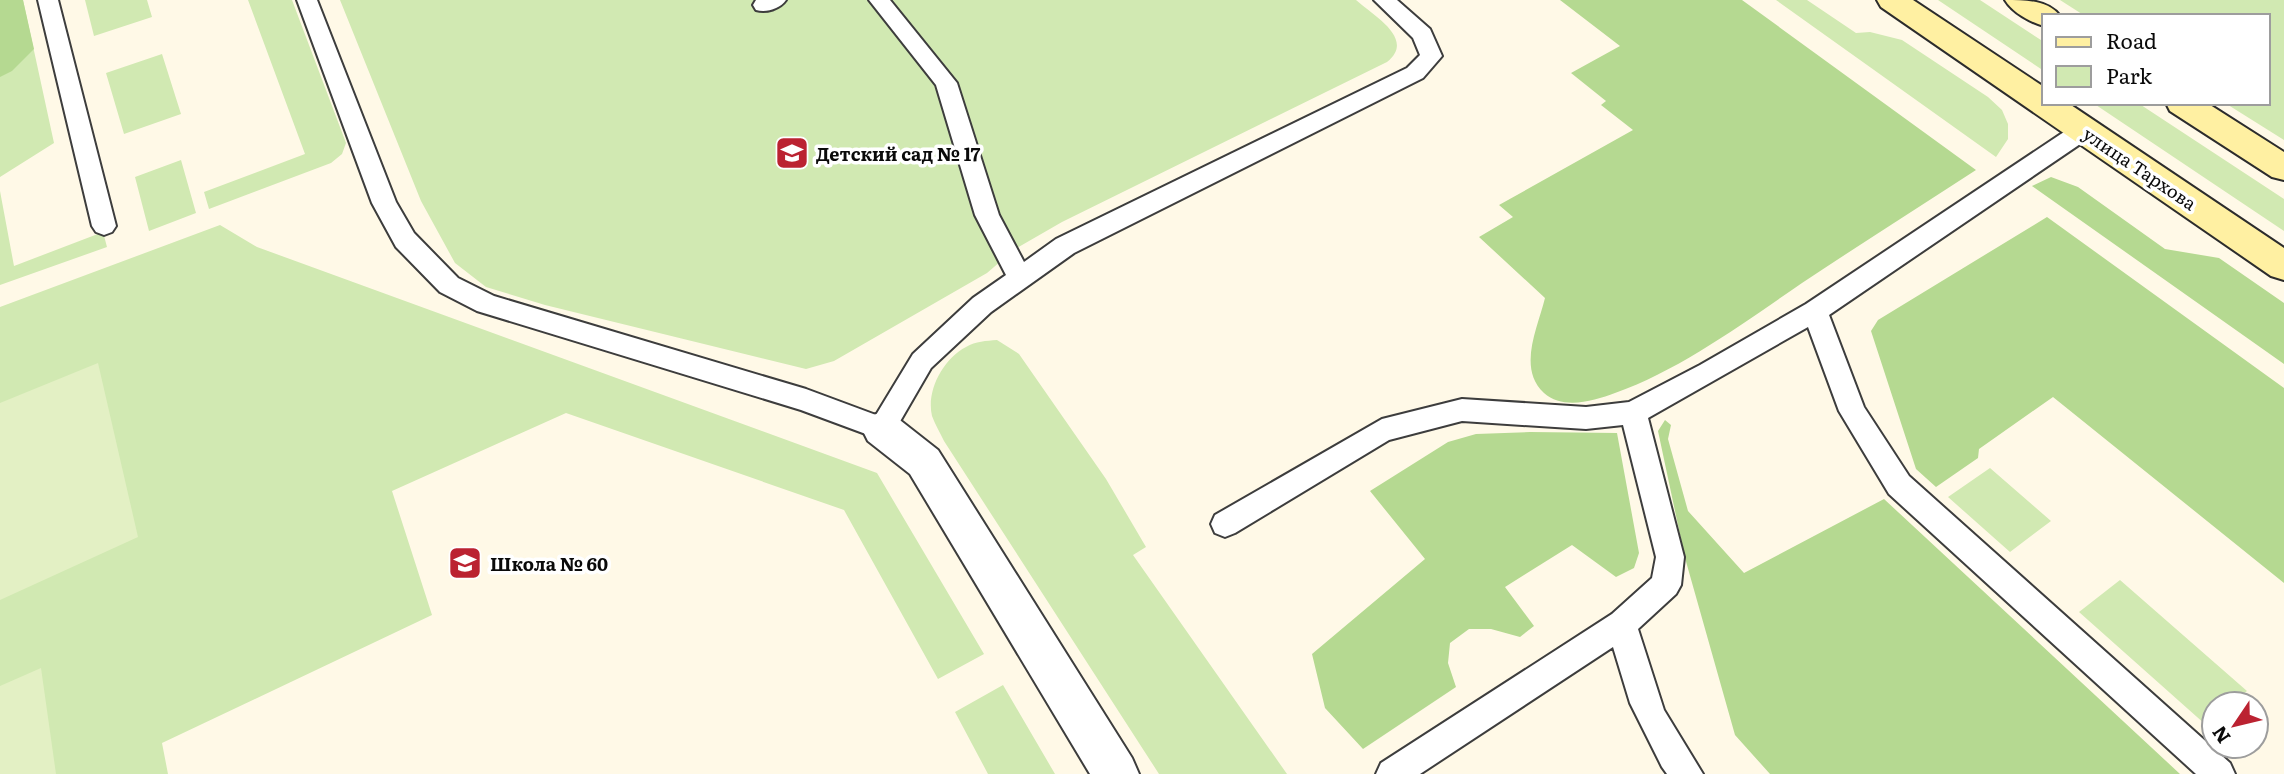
<svg xmlns="http://www.w3.org/2000/svg" width="2284" height="774" font-family="Literata,serif">
  <style>
    .green { fill: #d1e9b2 }
    .forest { fill: #b5d991 }
    .pitch { fill: #e3f0c4 }
    .lines { fill: none; stroke-linecap: round; stroke-linejoin: round }
    .service-casing { stroke: #3d3d3d; stroke-width: 4 }
    .minor-casing { stroke: #3d3d3d; stroke-width: 4 }
    .secondary-casing { stroke: #2c2c2c; stroke-width: 4 }
    .service { fill: #fff; fill-rule: evenodd }
    .minor { fill: #fff; fill-rule: evenodd }
    .secondary { fill: #fff0a2; fill-rule: evenodd }
    .labels { text-anchor: middle; dominant-baseline: central; stroke-width: 7; stroke-linejoin: round; paint-order: stroke }
    .poi-label { font-size: 18px; font-weight: bold; fill: #0a0a0a; stroke: #fff; text-anchor: start }
    .street-label { font-size: 18px; fill: #0a0a0a; stroke: #fff }
  </style>
  <rect width="100%" height="100%" fill="#fff9e7"/>
  <!-- green -->
  <path class="green" d="M0,0H23L54,143L0,177Z
    M85,0H147L152,17L94,36Z
    M248,0H292L346,143L342,154L331,163L209,209L204,192L305,154Z
    M340,0H1356C1374,16 1416,39 1387,62L1062,222L1015,249L987,273L834,361L806,369L545,305L486,287L455,263L421,201Z
    M1776,0H1807L1856,33L1870,32L1902,40L1988,97L2002,110L2008,124V139L1996,157Z
    M1938,0H1980L2044,42V71Z
    M2060,0H2284V140L2225,103H2268V16H2085Z
    M162,54L181,114L124,134L106,73Z
    M2093,103H2138L2284,199V231Z
    M181,160L196,213L149,231L135,177Z
    M0,191L14,266L103,232L107,247L0,285Z
    M220,225L257,247L877,473L984,654L938,679L844,510L566,413L392,491L432,615L162,743L168,774H0V307Z
    M997,340L1019,354L1106,479L1146,547L1133,555L1287,774H1159L944,441C940,433 935,424 932,416C926,391 943,359 966,347C976,341 986,341 997,340Z
    M1990,468L2051,521L2010,552L1948,497Z
    M2120,580L2247,691L2231,704H2214V718L2206,725L2079,612Z
    M1003,685L1055,774H988L955,712Z"/>
  <!-- forest -->
  <path class="forest" d="M0,0H23L34,49L12,71L0,77Z
    M1560,0H1742L1976,170C1918,208 1859,245 1802,283C1745,322 1680,370 1615,393C1594,401 1563,410 1544,393C1517,368 1538,327 1545,298L1479,237L1513,217L1499,205L1633,130L1601,105L1606,101L1571,73L1620,46Z
    M2051,177L2078,187L2165,249L2219,258L2284,303V364L2032,186Z
    M2047,217L2284,388V583L2053,397L1979,449L1978,458L1936,487L1916,469L1871,331L1878,320Z
    M1665,420L1671,425L1668,439L1688,511L1744,573L1884,499L2180,774H1770L1735,735L1685,558L1658,431Z
    M1530,432L1617,433L1639,553L1634,568L1616,577L1572,545L1505,587L1534,626L1520,637L1491,629H1469L1450,643L1448,663L1456,687L1363,749L1325,708L1312,654L1425,559L1370,491L1448,442L1476,434Z"/>
  <!-- pitch -->
  <path class="pitch" d="M98,363L138,537L0,600V403Z
    M41,668L56,774H0V686Z"/>
  <g class="lines">
    <defs>
      <path id="service" d="M38,0H58L116,226L112,232L104,235L96,232L92,226Z
        M297,0H317L396,202L414,233L458,278L494,296L806,389L876,415L913,354L973,298L1006,275L975,215L936,85L869,0H890L957,83L999,215L1024,262L1056,239L1407,68L1420,55L1413,38L1374,0H1397L1430,29L1442,56L1423,78L1074,253L991,312L931,368L891,437L882,440L801,410L477,311L440,292L396,247L372,203Z
        M756,0H786C780,9 766,13 756,10L753,5Z
        M2084,122L2092,124L2095,130L2092,136L1829,315L1864,407L1909,476L2230,763L2235,774H2196L1889,494L1839,411L1808,327L1648,418L1684,557L1681,585L1676,594L1638,629L1664,710L1703,774H1667L1662,767L1630,703L1613,647L1420,774H1376L1381,763L1612,614L1652,578L1656,557L1623,425L1586,429L1462,421L1389,440L1235,533L1225,537L1215,533L1211,524L1215,515L1382,419L1462,399L1586,407L1629,402L1700,365L1806,304L2076,124Z"/>
      <path id="minor" d="M882,412L896,417L938,450L1132,758L1139,774H1090L910,474L868,441L862,429L868,417Z"/>
      <path id="secondary" d="M1877,0H1913L2044,87V103H2068L2284,248V280L2271,276L1881,7Z
        M2005,0C2026,0 2048,0 2060,16H2044V26C2030,22 2013,13 2005,0Z
        M2166,103H2207L2284,152V180L2272,177L2170,111Z"/>
    </defs>
    <!-- service casing -->
    <use href="#service" class="service-casing"/>
    <!-- minor casing -->
    <use href="#minor" class="minor-casing"/>
    <!-- secondary casing -->
    <use href="#secondary" class="secondary-casing"/>
    <!-- service -->
    <use href="#service" class="service"/>
    <!-- minor -->
    <use href="#minor" class="minor"/>
    <!-- secondary -->
    <use href="#secondary" class="secondary"/>
  </g>
  <!-- icons -->
  <defs>
    <symbol id="school-square" viewBox="-11 -11 22 22"><rect x="-9" y="-9" width="18" height="18" rx="4" fill="#bb2231" stroke="#fff"/><path d="M0-5L7-2L0 1L-7-2ZM-4 1L0 2.5L4 1V4Q0 6-4 4Z" fill="#fff"/></symbol>
  </defs>
  <g fill-rule="evenodd">
    <use href="#school-square" x="773" y="134" width="38" height="38"/>
    <use href="#school-square" x="446" y="544" width="38" height="38"/>
  </g>
  <g class="labels">
    <!-- poi labels -->
    <g class="poi-label">
      <text x="816" y="153">Детский сад № 17</text>
      <text x="490" y="563">Школа № 60</text>
    </g>
    <!-- street labels -->
    <g class="street-label">
      <text transform="translate(2140 168) rotate(34)">улица Тархова</text>
    </g>
  </g>
  <!-- legend -->
  <rect x="2042" y="14" width="228" height="91" fill="#ffffff" stroke="#9d9d9d" stroke-width="2"/>
  <rect x="2056" y="37" width="35" height="10" fill="#fff0a2" stroke="#9d9d9d" stroke-width="2"/>
  <text x="2106" y="49" font-size="21" fill="#0a0a0a">Road</text>
  <rect x="2056" y="66" width="35" height="21" fill="#d1e9b2" stroke="#9d9d9d" stroke-width="2"/>
  <text x="2106" y="84" font-size="21" fill="#0a0a0a">Park</text>
  <!-- north arrow -->
  <g transform="translate(2235 725) rotate(235)"><circle r="33" fill="#ffffff" stroke="#9d9d9d" stroke-width="2"/>
  <path d="M0-5L12 26L0 18L-12 26Z" fill="#bb2231"/>
  <text y="-10" font-size="19" font-weight="bold" text-anchor="middle" fill="#0a0a0a">N</text>
  </g>
</svg>
